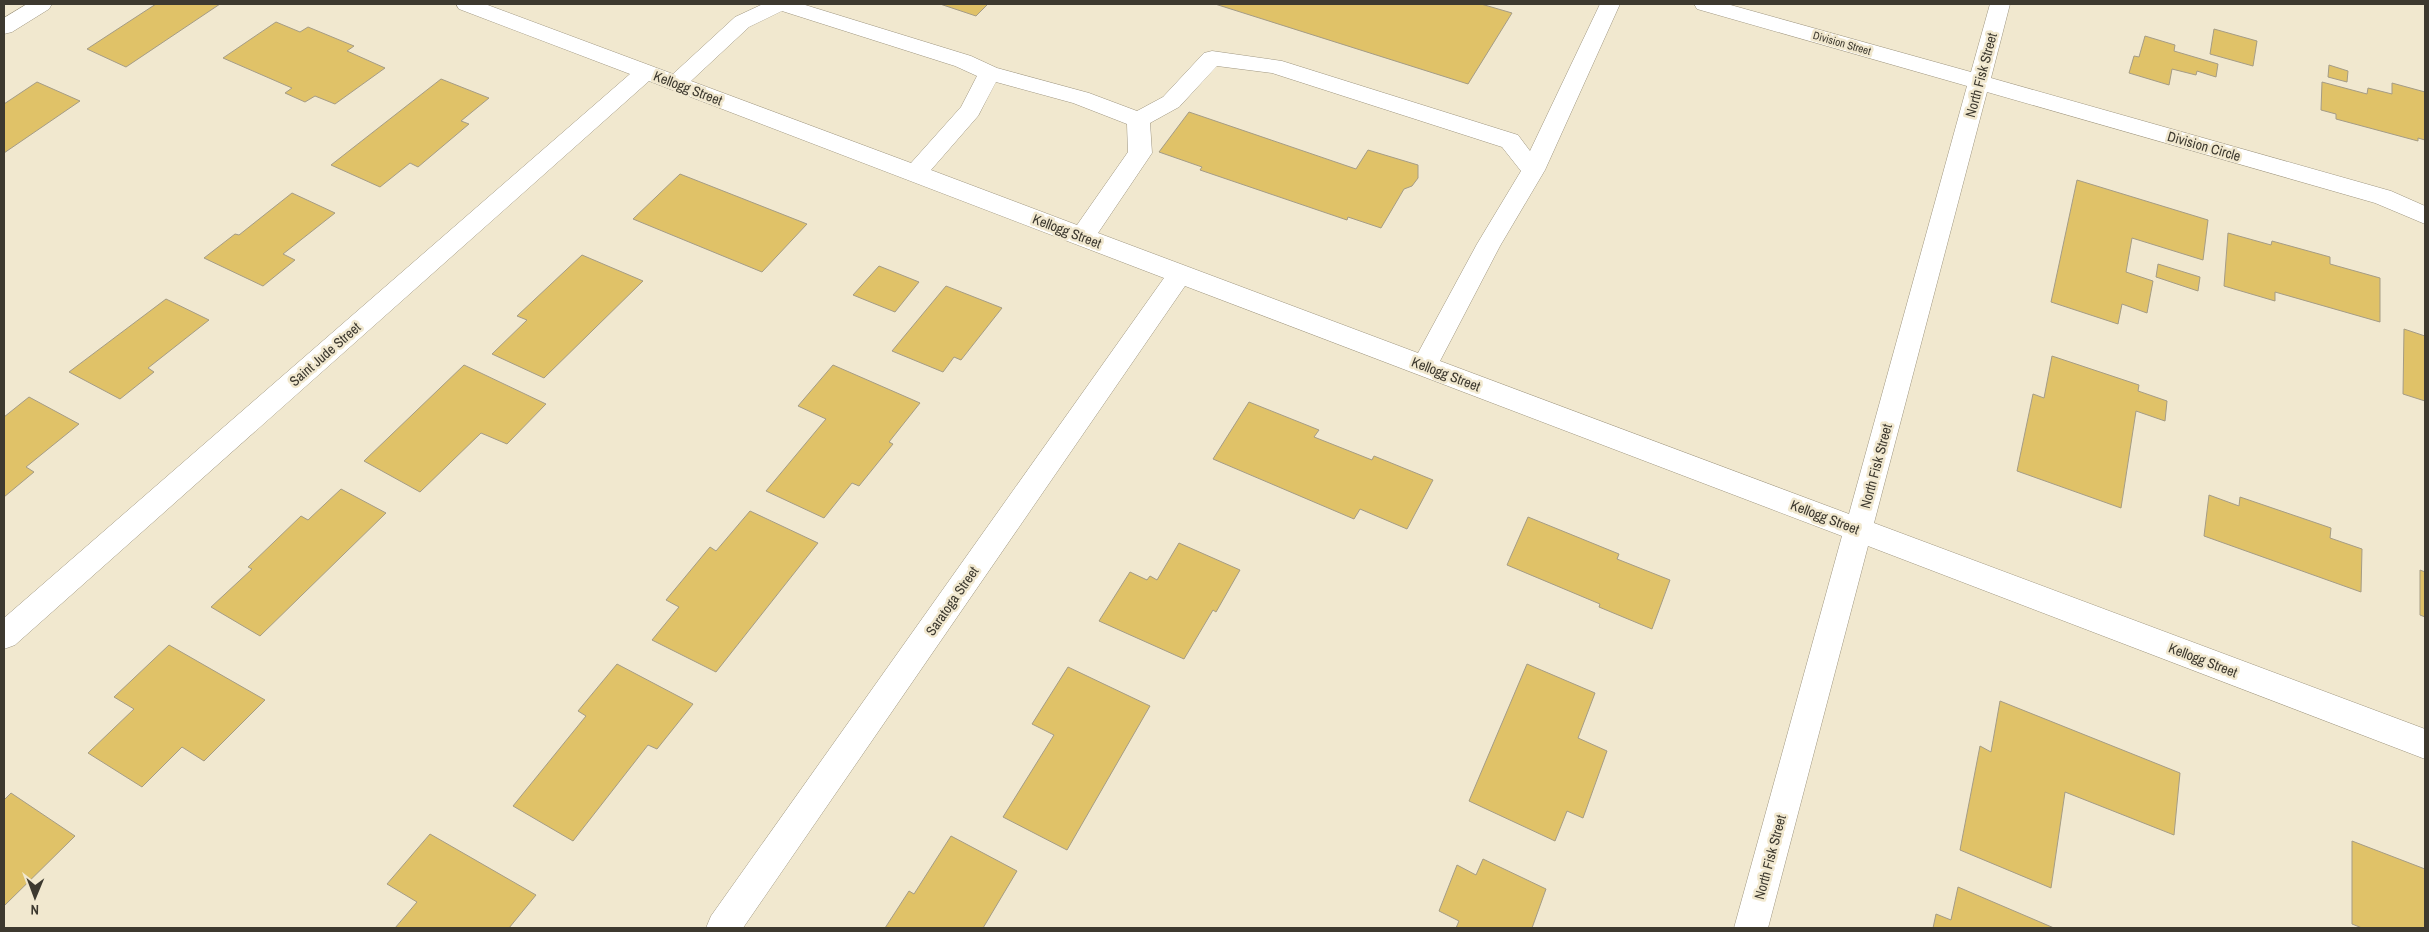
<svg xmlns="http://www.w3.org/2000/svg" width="2429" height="932" font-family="'Archivo Narrow',sans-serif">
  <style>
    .building { fill: #e0c268; stroke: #a59c85 }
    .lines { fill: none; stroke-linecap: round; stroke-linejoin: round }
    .minor-casing { stroke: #9f9680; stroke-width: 1 }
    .minor { fill: #fff; fill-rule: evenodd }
    .labels { text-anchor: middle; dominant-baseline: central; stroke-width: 5; stroke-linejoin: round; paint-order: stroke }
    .far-street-label { font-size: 11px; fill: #3d392f; stroke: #f1e8cf }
    .street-label { font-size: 14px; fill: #3d392f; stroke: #f1e8cf }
  </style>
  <rect width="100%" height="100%" fill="#f1e8cf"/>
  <!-- building -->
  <path class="building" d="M156,4H220L126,67L87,49Z
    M940,4H988L976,16Z
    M1215,4H1481L1512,13L1468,84Z
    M276,22L300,32L308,27L354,46L347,51L385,68L335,104L315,96L305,102L285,93L292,88L223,58Z
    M2214,29L2257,41L2253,66L2210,54Z
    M2145,36L2175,45L2174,51L2218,64L2216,77L2197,71L2196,75L2172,69L2169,85L2129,73L2134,56L2139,57Z
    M2329,65L2348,71L2347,82L2328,77Z
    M441,79L489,98L461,121L469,124L418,167L410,163L380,187L331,165Z
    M37,82L80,101L4,153V104Z
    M2322,82L2367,94L2368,88L2392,94V83L2425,92V140L2418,138V141L2336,119V114L2321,110Z
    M1189,112L1356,169L1368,150L1418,165V178L1412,186L1404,189L1381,228L1348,217L1347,220L1200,170L1202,167L1159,152Z
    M680,174L807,224L762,272L633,219Z
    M2077,180L2208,220L2203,260L2132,238L2126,272L2153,281L2147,313L2122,304L2118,324L2051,302Z
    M292,193L335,213L283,254L295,260L263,286L204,258L235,234L239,235Z
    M2228,233L2271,245L2272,241L2330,257V264L2380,278V322L2275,292V301L2224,286Z
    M582,255L643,281L544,378L492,354L527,320L517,316Z
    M2158,264L2200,277L2198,291L2156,277Z
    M879,266L919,282L895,312L853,295Z
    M946,286L1002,308L961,360L954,357L943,372L892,351Z
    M166,299L209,320L148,368L154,372L120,399L69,372Z
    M2404,329L2425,336V401L2403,394Z
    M2052,356L2139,385L2138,391L2167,401L2165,421L2136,411L2121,508L2017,471L2033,394L2044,398Z
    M464,365L546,404L507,444L481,433L420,492L364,461Z
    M833,365L920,403L889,442L893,444L859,486L852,483L824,518L766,491L826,419L798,406Z
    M29,397L79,424L26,467L34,472L4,497V417Z
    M1249,402L1319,430L1314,437L1372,460L1374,456L1433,480L1407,529L1360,509L1354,519L1213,459Z
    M341,489L386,513L260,636L211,607L252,569L248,567L301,516L308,520Z
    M2209,495L2239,506L2240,497L2331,528L2330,538L2362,549L2361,592L2204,536Z
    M750,511L818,543L716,672L652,640L679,607L666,600L710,547L716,551Z
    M1528,517L1619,554L1617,559L1670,580L1652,629L1599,607L1600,604L1507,565Z
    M1179,543L1240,570L1216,612L1213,610L1184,659L1099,621L1130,572L1147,580L1150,576L1157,580Z
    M2420,570L2425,572V617L2420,615Z
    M169,645L265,700L204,761L182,747L142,787L88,753L134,709L114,697Z
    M617,664L693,704L657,749L648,745L573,841L513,806L586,716L578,711Z
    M1527,664L1595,693L1578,738L1607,751L1583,818L1567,811L1555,841L1469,801Z
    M1068,667L1150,706L1067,850L1003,817L1054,735L1032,724Z
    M2000,701L2180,773L2174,835L2065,792L2051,888L1960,850L1980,746L1991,752Z
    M11,793L75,836L4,906V800Z
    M430,834L536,895L509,928H395L417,902L387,884Z
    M951,836L1017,871L983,928H885L909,891L914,894Z
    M2352,841L2425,869V928H2362L2352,924Z
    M1483,859L1546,889L1532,928H1456L1459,921L1439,911L1457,865L1476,875Z
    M1958,887L2054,928H1933L1936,914L1951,920Z"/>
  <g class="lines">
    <defs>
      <path id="minor" d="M27,4H52L49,9L12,32L4,34V18Z
        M456,4H485L673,74L735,17L763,4H802L971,56L997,68L1089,93L1137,111L1163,97L1204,53L1212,51L1282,61L1518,135L1530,151L1600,4H1620L1545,170L1500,246L1440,361L1849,514L1967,86L1697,9L1694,4H1727L1971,72L1990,4H2010L1991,78L2391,191L2425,206V224L2375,203L1987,92L1874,523L2425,729V759L1868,546L1768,928H1734L1842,536L1185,286L743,928H706L711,916L1164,278L649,81L15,645L4,649V618L630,74L459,9ZM782,11L955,66L977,76L961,107L911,163L691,81L749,27ZM1217,66L1272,73L1502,147L1521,171L1477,244L1418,353L1098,233L1152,153L1150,123L1179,107ZM996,82L1073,103L1127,124L1128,152L1077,225L931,170L978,116Z"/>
    </defs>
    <!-- minor casing -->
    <use href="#minor" class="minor-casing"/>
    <!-- minor -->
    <use href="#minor" class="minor"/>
  </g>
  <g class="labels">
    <!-- far-street labels -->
    <g class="far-street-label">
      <text transform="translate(1842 43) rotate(16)">Division Street</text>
    </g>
    <!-- street labels -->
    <g class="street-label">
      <text transform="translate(1981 75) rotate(-75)">North Fisk Street</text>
      <text transform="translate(688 88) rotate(21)">Kellogg Street</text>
      <text transform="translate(2204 146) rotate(16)">Division Circle</text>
      <text transform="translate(1067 231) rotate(21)">Kellogg Street</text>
      <text transform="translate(325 354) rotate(-41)">Saint Jude Street</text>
      <text transform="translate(1446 374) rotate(21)">Kellogg Street</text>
      <text transform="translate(1876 466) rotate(-75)">North Fisk Street</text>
      <text transform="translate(1825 517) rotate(21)">Kellogg Street</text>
      <text transform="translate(952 601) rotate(-55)">Saratoga Street</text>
      <text transform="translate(2203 660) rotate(21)">Kellogg Street</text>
      <text transform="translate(1770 857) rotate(-75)">North Fisk Street</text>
    </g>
  </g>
  <!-- border -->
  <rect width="2429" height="932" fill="none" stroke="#3d392f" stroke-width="10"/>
  <!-- north arrow -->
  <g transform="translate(35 897) rotate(181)" stroke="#f1e8cf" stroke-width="4" paint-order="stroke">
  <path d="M0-4L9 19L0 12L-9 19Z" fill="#3d392f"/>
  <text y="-8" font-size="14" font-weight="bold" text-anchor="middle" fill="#3d392f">N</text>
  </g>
</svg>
